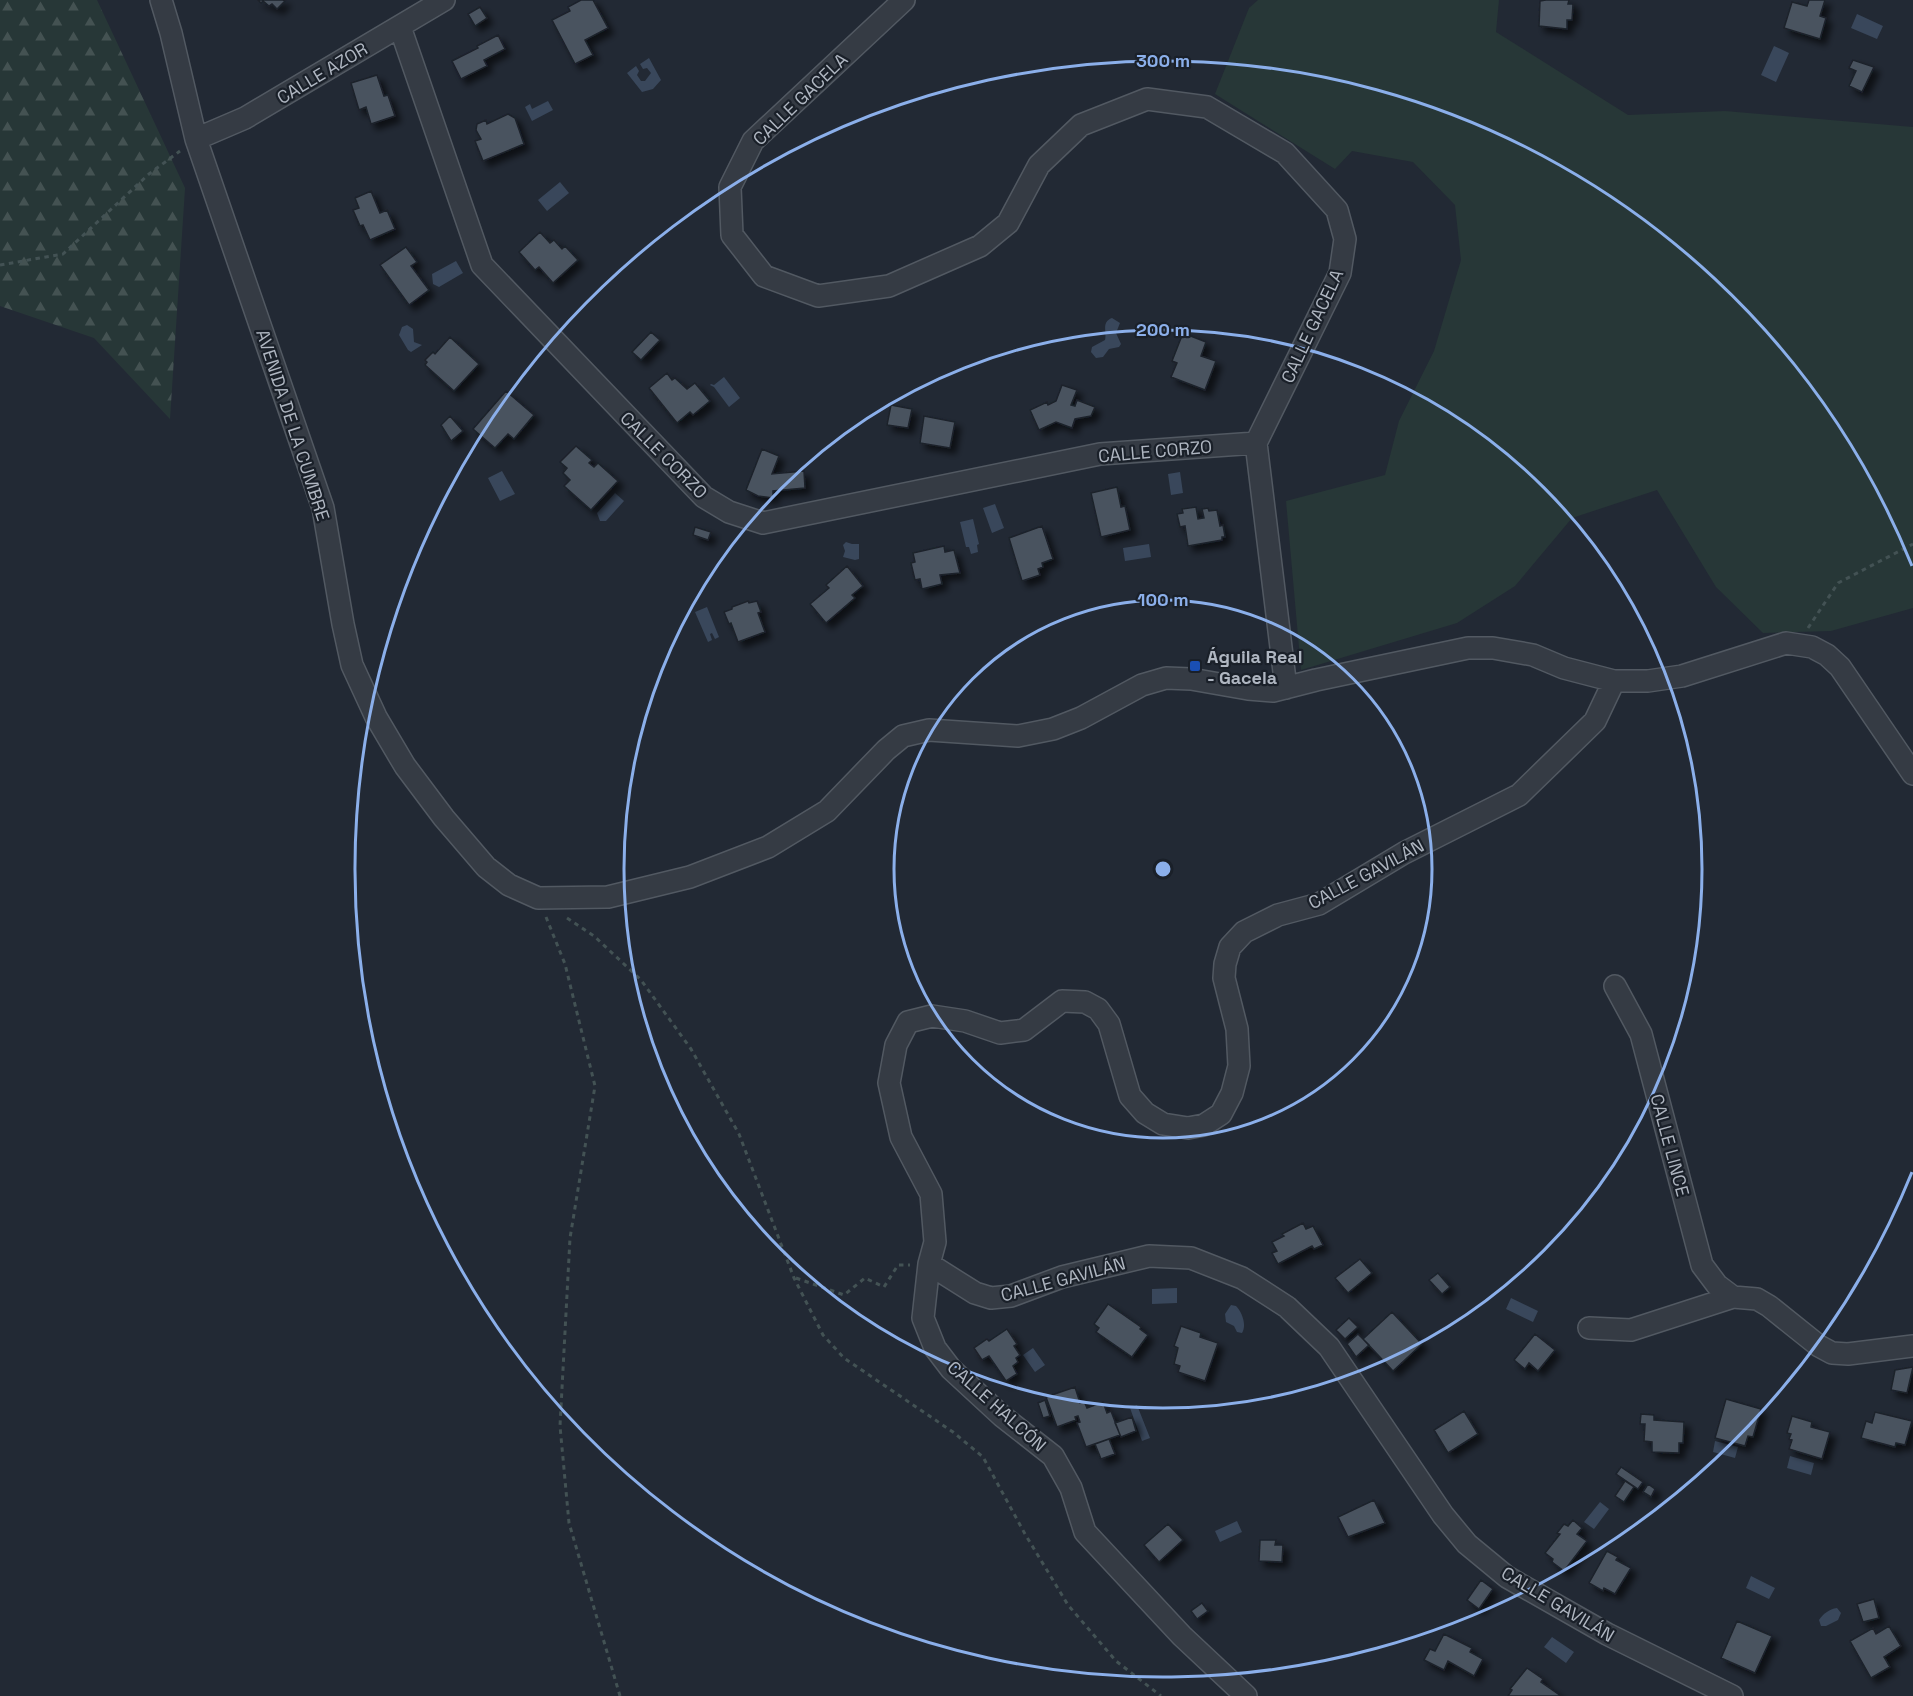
<svg xmlns="http://www.w3.org/2000/svg" width="1913" height="1696" font-family="'Space Grotesk',sans-serif">
  <style>
    .green { fill: #273737 }
    .forest { fill: url(#forest-firs) }
    .water { fill: #39475b }
    .building { fill: #4a535f; stroke: #1c222b; stroke-width: 1.5; filter: url(#shadow) }
    .lines { fill: none; stroke-linecap: round; stroke-linejoin: round }
    .minor-casing { stroke: #525962; stroke-width: 24 }
    .path { stroke: #435254; stroke-width: 3; stroke-dasharray: 4.5 4.5; stroke-linecap: butt }
    .minor { stroke: #353b44; stroke-width: 21 }
    .ring { fill: none; stroke: #8bafea; stroke-width: 3 }
    .transit-dot { fill: #1a4fb4; stroke: #1a2029; stroke-width: 2 }
    .labels { text-anchor: middle; dominant-baseline: central; stroke-width: 4.5; stroke-linejoin: round; paint-order: stroke }
    .street-label { font-size: 18px; fill: #afb6c1; stroke: #1a2029 }
    .poi-label { font-size: 18px; font-weight: bold; fill: #afb6c1; stroke: #1a2029; text-anchor: start }
    .centre { fill: #8bafea; stroke: #1a2029; stroke-width: 3 }
    .ring-label { font-size: 18px; text-anchor: middle; font-weight: bold; fill: #8bafea; stroke: #1a2029; stroke-width: 4.5; stroke-linejoin: round; paint-order: stroke }
  </style>
  <defs>
    <pattern id="forest-firs" width="22" height="20" patternUnits="userSpaceOnUse" patternTransform="scale(1.5)"><rect width="22" height="20" fill="#273737"/><path d="M5 1l3.5 6h-7zM16 11l3.5 6h-7z" fill="#445252"/></pattern>
    <filter id="shadow"><feDropShadow dx="5.5" dy="5.5" stdDeviation="3" flood-color="#0009"/></filter>
  </defs>
  <rect width="100%" height="100%" fill="#222934"/>
  <!-- green -->
  <path class="green" d="M1258,0H1499L1496,32L1628,115L1725,111L1913,127V608L1831,631L1763,633L1716,587L1657,490L1572,518L1515,586L1457,623L1301,670L1286,501L1385,475L1399,421L1434,351L1461,260L1455,205L1413,162L1352,151L1335,169L1215,94L1249,8Z"/>
  <!-- forest -->
  <path class="forest" d="M0,0H97L185,188L170,419L94,338L0,306Z"/>
  <!-- water -->
  <path class="water" d="M1857,14L1883,26L1877,39L1851,28Z
    M1774,46L1789,53L1776,82L1761,75Z
    M649,58L661,80L653,89L642,92L627,73L636,66L639,71L637,75L641,81H645L651,73L647,68L643,69L640,64Z
    M548,101L553,110L532,121L525,107L530,104L532,109Z
    M560,182L569,193L547,211L538,200Z
    M456,261L463,273L439,287L433,284L432,274Z
    M1112,318L1120,323L1116,333L1121,344L1119,347L1109,349L1103,357L1096,358L1091,352L1092,347L1105,340C1107,332 1101,322 1112,318Z
    M407,325L413,329L414,342L422,345L411,352L408,350L399,335L402,327Z
    M724,377L740,398L729,407L714,387L710,385L711,384L714,385Z
    M502,471L515,494L500,501L488,478Z
    M1180,472L1183,493L1171,495L1168,474Z
    M615,493L624,501L606,521H600L597,513Z
    M995,504L1004,528L992,533L983,508Z
    M973,519L979,544L977,545L978,552L971,554L969,547H966L960,522Z
    M846,542L852,544H859V559L855,560L843,557L845,551L843,545Z
    M1149,544L1151,557L1125,561L1123,548Z
    M707,607L719,637L715,639L712,633L710,634L712,640L708,642L695,612Z
    M1177,1288V1303L1152,1304V1289Z
    M1511,1298L1538,1311L1533,1322L1506,1309Z
    M1231,1305L1236,1306C1242,1312 1247,1325 1242,1333L1237,1332L1234,1326L1226,1322L1225,1314Z
    M1033,1348L1045,1365L1035,1372L1023,1355Z
    M1137,1405L1150,1438L1142,1441L1130,1408Z
    M1715,1441L1738,1447L1735,1458L1713,1452Z
    M1790,1456L1814,1463L1811,1475L1787,1468Z
    M1600,1502L1609,1509L1594,1529L1584,1522Z
    M1237,1521L1242,1532L1220,1542L1215,1531Z
    M1751,1576L1775,1588L1769,1599L1746,1588Z
    M1837,1608L1841,1613L1838,1620L1826,1626H1821L1819,1620C1823,1614 1829,1609 1837,1608Z
    M1552,1637L1574,1652L1566,1663L1544,1647Z"/>
  <!-- building -->
  <path class="building" d="M258,0H283L285,1L277,9L272,4L269,6L263,1L261,3Z
    M581,0H593L608,28L585,40L593,55L575,64L552,20L570,11L568,7Z
    M1546,0H1569L1568,4H1573L1572,20H1567V29L1539,26L1540,1Z
    M1809,0H1825L1820,16L1826,18L1820,39L1784,28L1792,2L1807,6Z
    M480,7L487,18L475,26L468,14Z
    M498,35L505,49L484,60L487,66L461,79L452,61L478,48L477,46Z
    M1853,60L1874,67L1862,92L1849,86L1856,71L1849,68Z
    M377,75L384,96L388,95L395,116L371,124L366,107L359,110L351,83Z
    M508,114L515,118L524,144L483,161L475,141L481,139L476,130L477,124L486,120L487,124Z
    M371,191L380,213L387,210L395,229L370,240L363,225L360,226L353,210L359,208L355,198Z
    M540,232L550,243L554,240L562,249L565,246L578,260L553,283L539,267L535,270L519,252Z
    M406,247L417,262L411,266L429,290L409,305L380,265Z
    M651,332L660,340L641,360L632,352Z
    M1183,333L1206,342L1201,356L1216,361L1205,390L1171,377L1177,363L1172,361Z
    M450,337L479,364L454,391L425,365L427,362L425,360L433,352L435,354Z
    M667,373L672,380L675,378L687,389L695,383L710,401L693,415L690,412L677,423L649,388Z
    M1062,385L1077,390L1071,405L1075,406L1077,400L1095,407L1091,416L1075,419L1072,428L1056,422L1039,430L1030,410L1047,402L1048,405L1056,401Z
    M506,391L534,415L514,439L508,434L495,448L473,429Z
    M891,405L912,409L908,428L887,425Z
    M450,416L463,431L451,441L441,425Z
    M924,416L955,422L950,448L920,443Z
    M576,446L592,460L589,463L594,467L598,463L618,481L591,510L564,486L570,480L563,473L567,468L560,462Z
    M762,449L779,456L772,474L804,471L805,488L773,491V498L758,496L746,490Z
    M1117,487L1121,507L1125,506L1130,530L1101,537L1091,493Z
    M1196,507L1198,519L1204,518L1202,509L1208,508L1209,511L1217,510L1220,526L1223,525L1225,537H1222V540L1188,546L1185,526L1180,527L1177,514L1183,513L1182,509Z
    M1042,526L1053,559L1042,563L1043,567L1038,569L1040,575L1022,581L1009,538Z
    M695,527L711,532L708,540L693,535Z
    M944,546L945,552L954,550L960,573L940,575L942,584L922,589L920,579L915,580L911,563L915,562L913,553Z
    M847,566L863,586L852,595L855,598L826,623L810,604L829,588L826,585Z
    M748,601L749,603L757,601L761,612L758,613L765,632L738,642L731,623L729,624L724,612L732,609V607Z
    M1303,1223L1306,1229L1313,1226L1323,1245L1314,1249L1312,1246L1278,1264L1272,1253L1277,1251L1272,1242L1284,1236L1282,1234Z
    M1360,1259L1372,1273L1348,1293L1335,1278Z
    M1438,1273L1450,1287L1442,1294L1429,1280Z
    M1108,1304L1141,1327L1140,1329L1148,1335L1132,1357L1096,1332L1099,1328L1094,1324Z
    M1392,1312L1422,1344L1393,1371L1363,1339Z
    M1349,1318L1358,1327L1345,1339L1336,1330Z
    M1181,1326L1201,1333L1200,1337L1218,1343L1205,1381L1178,1372L1180,1366L1174,1364L1178,1348L1174,1346Z
    M1007,1329L1017,1344L1014,1346L1020,1355L1016,1358L1018,1362L1013,1366L1017,1374L1006,1381L989,1356L982,1360L974,1348L987,1339L989,1341Z
    M1358,1334L1369,1345L1356,1357L1347,1344Z
    M1535,1334L1555,1350L1538,1371L1529,1363L1525,1369L1514,1360Z
    M1913,1367L1907,1393L1891,1390L1895,1370Z
    M1075,1387L1080,1403L1084,1401L1087,1408L1103,1402L1107,1413L1111,1411L1120,1435L1086,1447L1077,1423L1080,1422L1078,1416L1075,1417L1076,1420L1057,1427L1046,1397Z
    M1726,1399L1761,1409L1753,1437L1748,1436L1745,1446L1715,1438Z
    M1045,1400L1050,1416L1043,1418L1038,1403Z
    M1464,1411L1478,1434L1448,1453L1434,1430Z
    M1875,1412L1912,1421L1905,1445L1896,1443L1895,1447L1861,1438L1866,1421L1872,1423Z
    M1641,1414L1654,1415V1420L1684,1422L1683,1443H1679V1453L1652,1452V1442L1644,1441L1645,1424H1640Z
    M1792,1416L1812,1422L1811,1427L1830,1432L1822,1459L1789,1449L1792,1440L1789,1439L1791,1434L1787,1433Z
    M1132,1417L1136,1431L1121,1437L1115,1423Z
    M1109,1439L1115,1454L1101,1459L1095,1444Z
    M1621,1467L1643,1482L1638,1489L1616,1474Z
    M1625,1481L1634,1487L1624,1502L1615,1496Z
    M1648,1484L1655,1489L1651,1497L1643,1492Z
    M1374,1500L1385,1523L1348,1537L1338,1517Z
    M1573,1520L1582,1528L1577,1534L1587,1541L1564,1571L1552,1562L1553,1559L1545,1553L1560,1534L1557,1533L1564,1524L1568,1526Z
    M1168,1524L1183,1540L1159,1562L1144,1545Z
    M1260,1540H1276L1275,1545H1283L1282,1562L1259,1561Z
    M1607,1551L1618,1557L1616,1560L1631,1568L1615,1594L1604,1588L1603,1591L1589,1583Z
    M1481,1580L1493,1589L1479,1609L1467,1600Z
    M1874,1599L1879,1618L1863,1622L1857,1604Z
    M1202,1603L1208,1611L1197,1619L1191,1611Z
    M1737,1621L1772,1636L1755,1673L1721,1658Z
    M1889,1626L1901,1646L1884,1657L1890,1667L1871,1678L1850,1641L1873,1628L1876,1634Z
    M1444,1634L1472,1648L1470,1652L1483,1659L1474,1676L1448,1661L1444,1670L1424,1660L1430,1649L1435,1651Z
    M1527,1668L1543,1679L1541,1682L1561,1696H1508L1512,1690L1510,1689Z"/>
  <g class="lines">
    <defs>
      <path id="minor" d="M161,0L171,33L196,139L323,508L343,624L352,665L376,717L405,766L444,818L486,867L509,885L538,898L608,897L690,877L768,847L827,811L886,750L903,736L929,730L1018,736L1053,729L1081,718L1142,685L1166,678L1191,679L1248,689L1273,691L1316,680L1468,648H1493L1533,655L1564,668L1614,681H1648L1682,676L1786,643L1812,647L1827,655L1840,667L1913,774
        M904,0L753,141L730,187L732,235L764,276L818,296L889,286L980,246L1008,223L1039,165L1081,125L1147,99L1207,107L1285,153L1337,210L1345,239L1340,273L1256,443L1286,688
        M400,27L482,265L704,497L729,512L763,523L1100,454L1256,443
        M196,139L245,118L444,0
        M1614,681L1595,721L1519,795L1404,853L1319,904L1278,915L1244,932L1230,947L1225,964L1224,978L1237,1029L1239,1066L1232,1093L1221,1114L1204,1125L1188,1128L1163,1124L1145,1113L1130,1096L1109,1024L1098,1009L1085,1002L1062,1001L1024,1030L1000,1033L965,1021L932,1016L908,1022L896,1045L889,1083L901,1137L931,1194L935,1242L929,1264L975,1293L991,1298L1011,1296L1062,1277L1149,1256L1191,1258L1242,1278L1287,1307L1329,1347L1443,1515L1467,1544L1507,1577L1607,1634L1732,1696
        M1615,986L1641,1034L1702,1265L1717,1285L1733,1297L1757,1299L1769,1306L1819,1346L1832,1353L1848,1354L1913,1346
        M929,1264L923,1318L935,1348L951,1369L1002,1416L1053,1456L1071,1488L1085,1532L1182,1636L1246,1696
        M1589,1328L1631,1330L1733,1297"/>
    </defs>
    <!-- minor casing -->
    <use href="#minor" class="minor-casing"/>
    <!-- path -->
    <path class="path" d="M0,265L63,254L149,174L180,151
      M1808,628L1838,583L1913,544
      M546,917L565,964L595,1086L570,1238L560,1426L569,1523L620,1696
      M567,918L594,936L641,980L691,1049L739,1134L794,1278L823,1335L844,1358L953,1432L983,1457L1025,1534L1068,1605L1116,1661L1161,1696
      M796,1278L844,1295L865,1278L884,1287L898,1265H910"/>
    <!-- minor -->
    <use href="#minor" class="minor"/>
  </g>
  <!-- distance rings -->
  <g class="ring">
    <circle cx="1163" cy="869" r="269"/>
    <circle cx="1163" cy="869" r="539"/>
    <path d="M1912 1172A808 808 0 1 1 1912 566"/>
  </g>
  <!-- markers -->
  <rect class="transit-dot" x="1189" y="660" width="12" height="12" rx="3"/>
  <g class="labels">
    <!-- street labels -->
    <g class="street-label">
      <text transform="translate(322 73) rotate(-31)">CALLE AZOR</text>
      <text transform="translate(800 99) rotate(-44)">CALLE GACELA</text>
      <text transform="translate(1312 326) rotate(-65)">CALLE GACELA</text>
      <text transform="translate(293 425) rotate(72)">AVENIDA DE LA CUMBRE</text>
      <text transform="translate(1155 451) rotate(-5)">CALLE CORZO</text>
      <text transform="translate(664 455) rotate(45)">CALLE CORZO</text>
      <text transform="translate(1366 874) rotate(-28)">CALLE GAVILÁN</text>
      <text transform="translate(1670 1145) rotate(75)">CALLE LINCE</text>
      <text transform="translate(1063 1279) rotate(-15)">CALLE GAVILÁN</text>
      <text transform="translate(997 1406) rotate(42)">CALLE HALCÓN</text>
      <text transform="translate(1558 1604) rotate(31)">CALLE GAVILÁN</text>
    </g>
    <!-- poi labels -->
    <g class="poi-label">
      <text x="1207" y="656">Águila Real<tspan x="1207" dy="21">- Gacela</tspan></text>
    </g>
  </g>
  <circle cx="1163" cy="869" r="9" class="centre"/>
  <g class="ring-label">
    <text x="1163" y="67">300 m</text>
    <text x="1163" y="336">200 m</text>
    <text x="1163" y="606">100 m</text>
  </g>
</svg>
